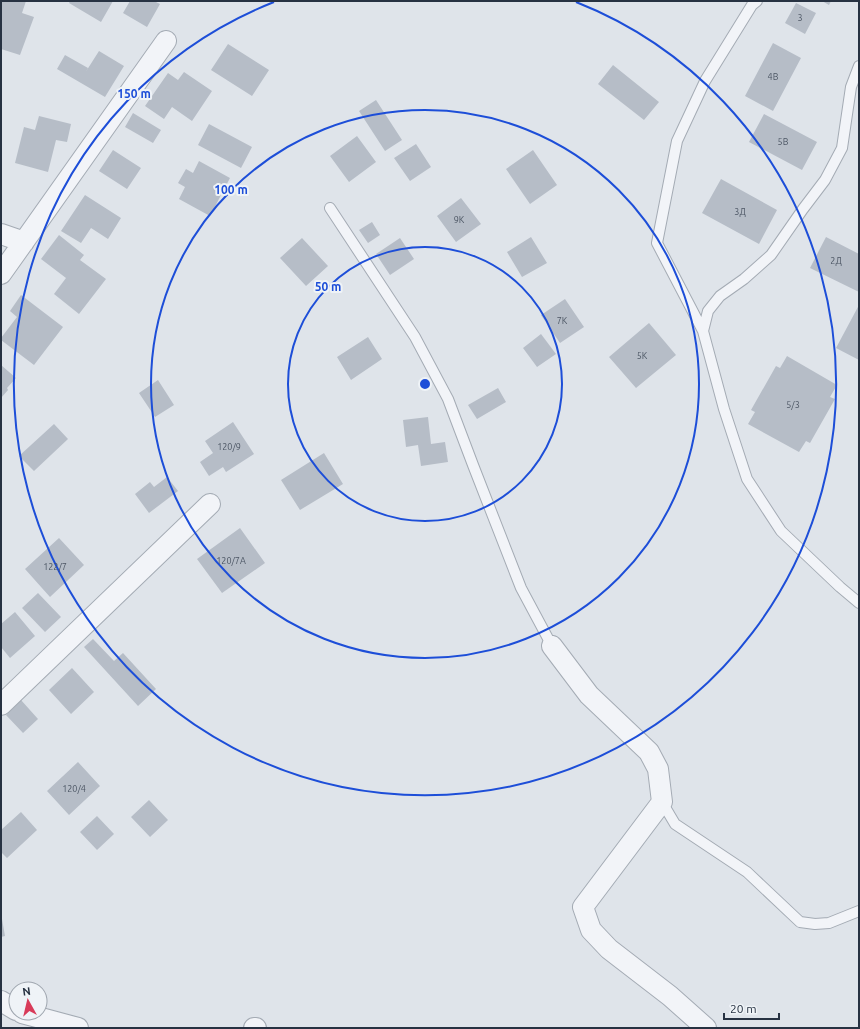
<svg xmlns="http://www.w3.org/2000/svg" width="860" height="1029" font-family="Ubuntu,sans-serif">
  <style>
    .building { fill: #b6bdc7 }
    .lines { fill: none; stroke-linecap: round; stroke-linejoin: round }
    .lane-casing { stroke: #a4abb4; stroke-width: 12 }
    .street-casing { stroke: #a4abb4; stroke-width: 22 }
    .lane { stroke: #f2f4f8; stroke-width: 10 }
    .street { stroke: #f2f4f8; stroke-width: 20 }
    .ring { fill: none; stroke: #1d4ed8; stroke-width: 2 }
    .labels { text-anchor: middle; dominant-baseline: central; stroke-width: 4; stroke-linejoin: round; paint-order: stroke }
    .number-label { font-size: 9px; fill: #4b5563 }
    .centre { fill: #1d4ed8; stroke: #eff3f7; stroke-width: 2 }
    .ring-label { font-size: 12px; text-anchor: middle; font-weight: bold; fill: #1d4ed8; stroke: #eff3f7; stroke-width: 4; stroke-linejoin: round; paint-order: stroke }
  </style>
  <rect width="100%" height="100%" fill="#dfe4ea"/>
  <!-- building -->
  <path class="building" d="M1,1H26L22,13L34,17L20,55L1,49Z
    M70,1H113L101,22L69,3Z
    M130,1H154L160,4L147,27L123,13Z
    M822,1H831L829,5Z
    M796,3L816,13L805,34L785,23Z
    M773,43L801,58L773,111L745,96Z
    M228,44L269,70L252,96L211,70Z
    M99,51L124,66L105,97L57,69L65,55L88,68L85,73Z
    M613,65L659,102L644,120L598,84Z
    M184,72L212,91L192,121L172,107L164,119L145,106L168,73L178,80Z
    M376,100L402,140L385,151L359,111Z
    M133,113L161,130L153,143L125,127Z
    M764,114L817,142L802,170L749,142Z
    M39,116L71,124L67,142L56,140L48,172L15,163L24,127L35,130Z
    M209,124L252,147L241,168L198,145Z
    M357,136L376,162L349,182L330,156Z
    M416,144L431,167L410,181L394,158Z
    M113,150L141,168L127,189L99,171Z
    M533,150L557,185L530,204L506,169Z
    M199,161L230,178L210,216L179,199L185,187L178,183L186,169L193,173Z
    M721,179L777,210L759,244L702,213Z
    M85,195L121,218L108,239L91,228L81,243L61,231Z
    M461,198L481,224L456,242L437,216Z
    M372,222L380,235L368,243L359,230Z
    M59,235L84,255L80,260L106,279L79,314L54,294L66,278L41,259Z
    M531,237L547,263L522,277L507,252Z
    M826,237L859,254V292L810,268Z
    M302,238L328,266L306,286L280,258Z
    M400,238L414,259L390,275L376,254Z
    M21,295L63,327L34,365L1,340V338L17,317L10,311Z
    M565,299L584,327L560,343L541,315Z
    M859,305V360L836,348Z
    M649,323L676,355L636,388L609,357Z
    M541,334L556,354L537,367L523,348Z
    M368,337L382,359L351,380L337,357Z
    M787,356L837,385L830,397L835,399L810,443L806,441L799,452L748,424L755,412L751,410L776,366L780,368Z
    M1,365L16,378L7,388L8,390L1,398Z
    M158,380L174,405L155,417L139,393Z
    M498,388L506,402L477,419L468,405Z
    M428,417L431,444L445,442L448,462L421,466L418,445L406,447L403,420Z
    M233,422L254,454L226,472L223,467L209,476L200,462L213,453L205,441Z
    M54,424L68,439L34,471L19,456Z
    M324,453L343,484L300,510L281,480Z
    M167,477L178,491L149,513L135,494L150,482L154,487Z
    M240,528L265,563L222,593L197,559Z
    M59,538L84,565L50,597L25,569Z
    M38,593L61,617L45,632L22,608Z
    M15,612L35,636L10,658L1,647V624Z
    M93,639L114,661L123,653L156,689L138,706L84,647Z
    M72,668L94,692L71,714L49,690Z
    M21,700L38,719L23,733L6,715Z
    M78,762L100,786L69,815L47,791Z
    M149,800L168,820L150,837L131,817Z
    M21,812L37,830L7,858L1,852V830Z
    M97,816L114,834L97,850L80,832Z
    M1,919H2L5,936L1,937Z"/>
  <g class="lines">
    <defs>
      <path id="lane" d="M859,66L851,87L842,148L825,180L803,209L771,255L744,279L720,296L708,311L703,331L724,409L747,479L781,531L840,587L859,603
        M330,208L415,337L448,399L473,465L521,588L552,646
        M703,331L657,243L677,141L705,81L752,5L757,1
        M662,802L675,824L747,872L800,922L815,924L829,923L859,911"/>
      <path id="street" d="M1,234L24,242
        M1,274L166,41
        M552,646L589,695L649,752L658,769L662,802L583,907L591,930L609,949L670,996L706,1028
        M1,705L210,504
        M1,1001L16,1010
        M22,1013L78,1028
        M254,1028H256"/>
    </defs>
    <!-- lane casing -->
    <use href="#lane" class="lane-casing"/>
    <!-- street casing -->
    <use href="#street" class="street-casing"/>
    <!-- lane -->
    <use href="#lane" class="lane"/>
    <!-- street -->
    <use href="#street" class="street"/>
  </g>
  <!-- distance rings -->
  <g class="ring">
    <circle cx="425" cy="384" r="137"/>
    <circle cx="425" cy="384" r="274"/>
    <path d="M576 2A411 411 0 1 1 274 2"/>
  </g>
  <g class="labels">
    <!-- number labels -->
    <g class="number-label">
      <text x="800" y="18">3</text>
      <text x="773" y="77">4В</text>
      <text x="783" y="142">5В</text>
      <text x="740" y="212">3Д</text>
      <text x="459" y="220">9К</text>
      <text x="836" y="261">2Д</text>
      <text x="562" y="321">7К</text>
      <text x="642" y="356">5К</text>
      <text x="793" y="405">5/3</text>
      <text x="229" y="447">120/9</text>
      <text x="231" y="561">120/7А</text>
      <text x="55" y="567">122/7</text>
      <text x="74" y="789">120/4</text>
    </g>
  </g>
  <circle cx="425" cy="384" r="6" class="centre"/>
  <g class="ring-label">
    <text x="134" y="98">150 m</text>
    <text x="231" y="194">100 m</text>
    <text x="328" y="291">50 m</text>
  </g>
  <!-- border -->
  <rect width="860" height="1029" fill="none" stroke="#273242" stroke-width="4"/>
  <!-- north arrow -->
  <g transform="translate(28 1001) rotate(352)"><circle r="19" fill="#eff3f7" stroke="#9fa6af"/>
  <path d="M0-3L7 15L0 10L-7 15Z" fill="#d83b59"/>
  <text y="-6" font-size="11" font-weight="bold" text-anchor="middle" fill="#273242">N</text>
  </g>
  <!-- scale -->
  <path d="M724 1013v6h55v-6" fill="none" stroke="#273242" stroke-width="2"/>
  <text x="730" y="1013" font-size="12" fill="#273242" stroke="#eff3f7" stroke-width="3" paint-order="stroke">20 m</text>
</svg>
